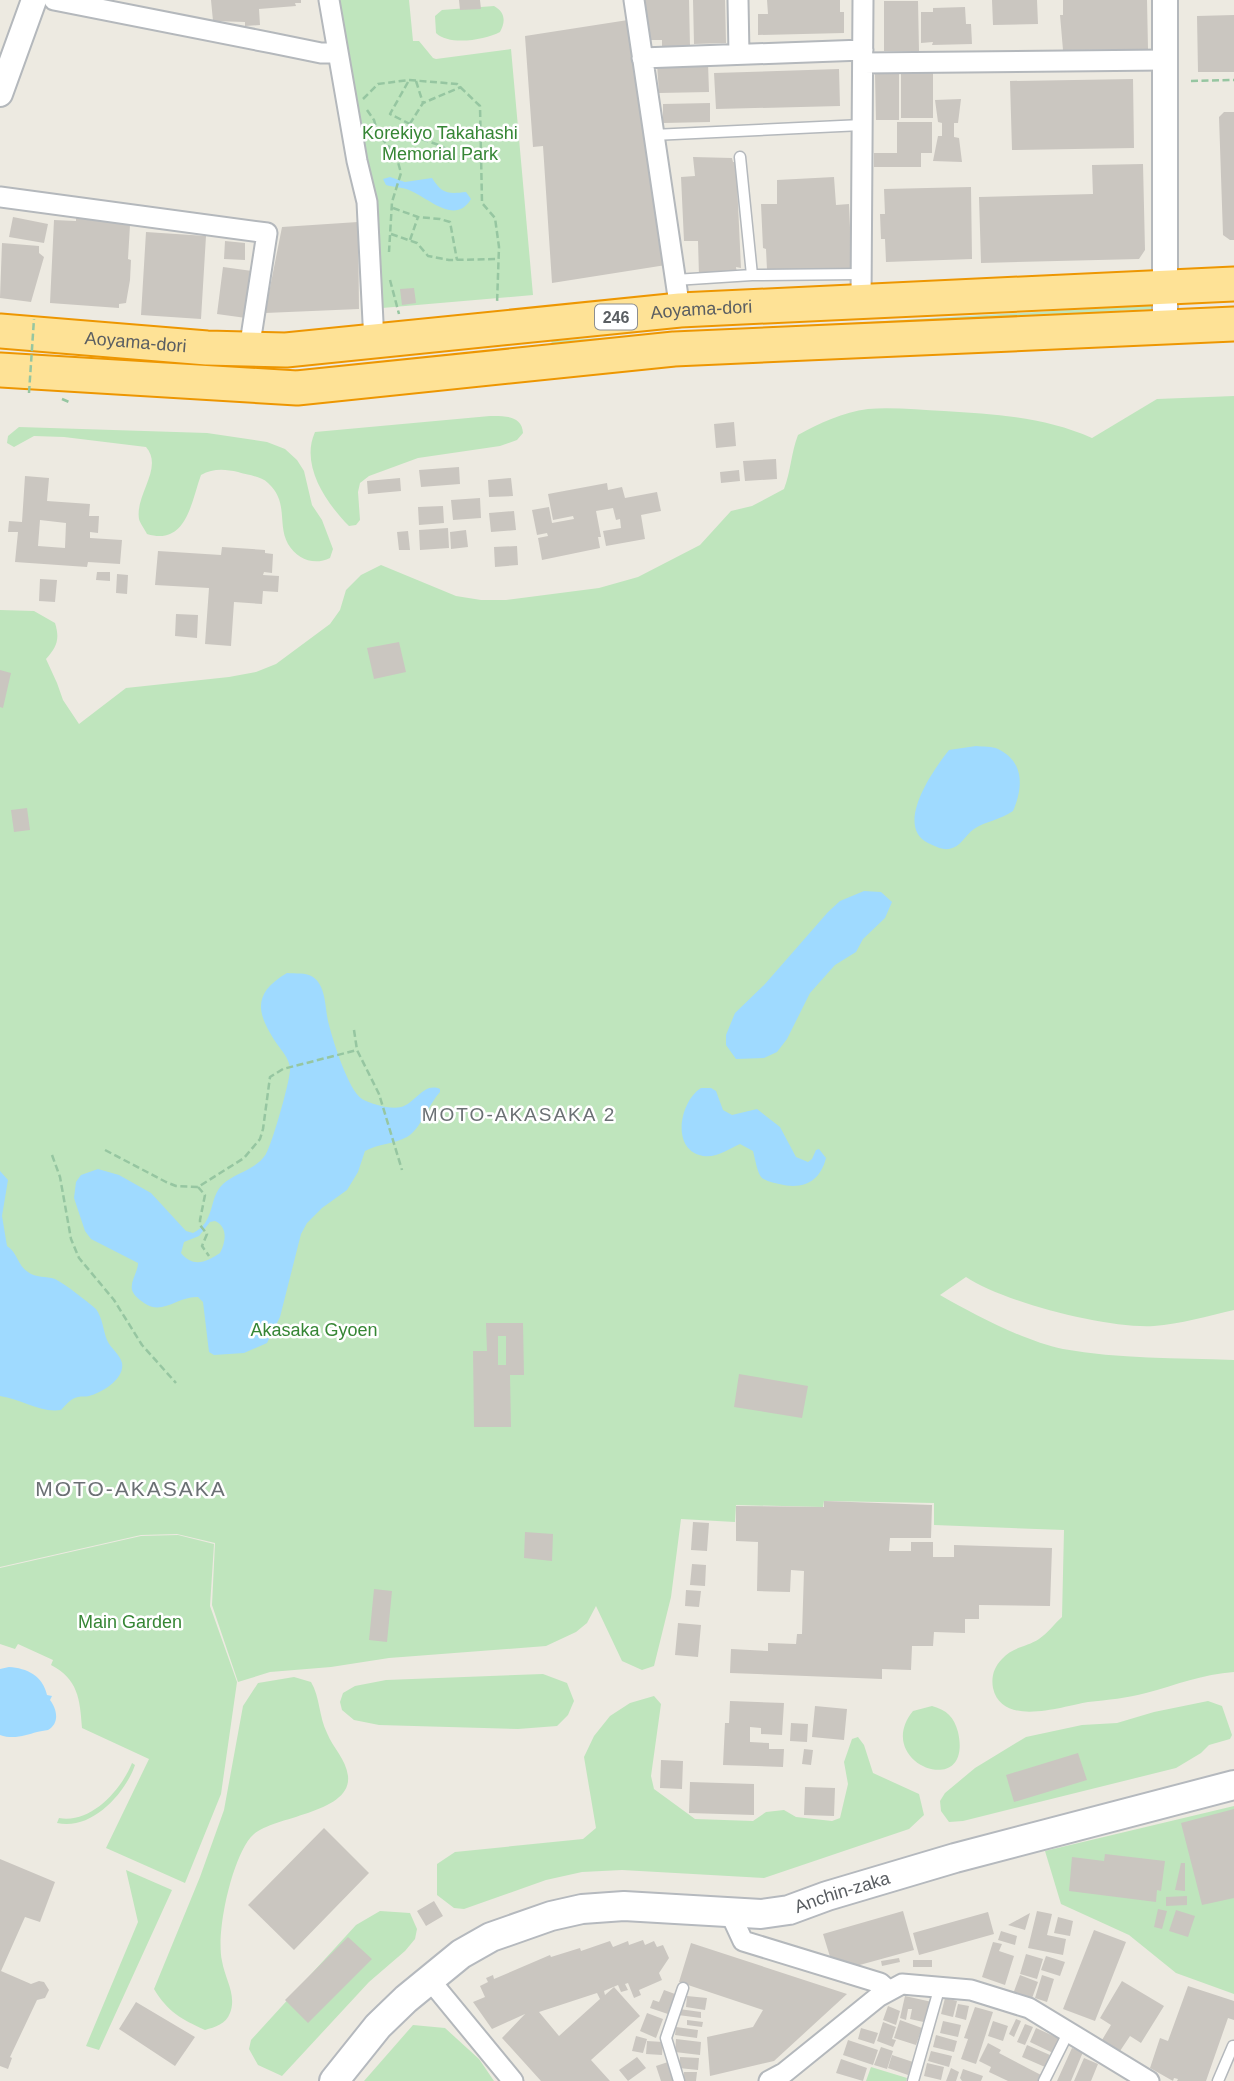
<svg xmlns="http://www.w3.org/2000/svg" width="1234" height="2081" font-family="Arial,sans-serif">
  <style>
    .green { fill: #bfe5bd }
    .water { fill: #9fdaff; fill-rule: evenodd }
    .building { fill: #cac6c0; fill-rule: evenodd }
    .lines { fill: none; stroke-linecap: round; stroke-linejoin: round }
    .service-casing { stroke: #b4b8bc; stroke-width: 13 }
    .minor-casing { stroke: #b4b8bc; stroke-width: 23 }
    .tertiary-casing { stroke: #b4b8bc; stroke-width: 28 }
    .secondary-casing { stroke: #b5b9be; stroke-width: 32 }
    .trunk-casing { stroke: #ed9601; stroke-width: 37 }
    .path { stroke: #96c6a1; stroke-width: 2.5; stroke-dasharray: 7 3.5; stroke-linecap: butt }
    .service { stroke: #fff; stroke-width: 10 }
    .minor { stroke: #fff; stroke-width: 19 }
    .tertiary { stroke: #fff; stroke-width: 24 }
    .secondary { stroke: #fff; stroke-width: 28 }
    .trunk { stroke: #fee296; stroke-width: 33 }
    .path-bridge { stroke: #96c6a1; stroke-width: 2.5; stroke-dasharray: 7 3.5; stroke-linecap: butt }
    .labels { text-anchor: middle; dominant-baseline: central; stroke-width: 5; stroke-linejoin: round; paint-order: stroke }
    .shield { fill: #fff; stroke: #8c8e91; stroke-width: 2 }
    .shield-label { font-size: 16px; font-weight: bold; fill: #5a5e62 }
    .park-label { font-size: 18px; fill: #368635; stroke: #fff }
    .street-label { font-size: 18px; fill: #5a5e62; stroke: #fff }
    .neighbourhood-label { font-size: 19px; letter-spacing: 2px; fill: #6b7074; stroke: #fff }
    .quarter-label { font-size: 21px; letter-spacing: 2px; fill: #6b7074; stroke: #fff }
  </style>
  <rect width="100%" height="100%" fill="#edeae1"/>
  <!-- green -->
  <path class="green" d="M335,0H409L413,41H419L433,58L436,59L511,49L533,295L382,308Z
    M494,6C505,12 506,21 500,32C485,40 449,46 436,33L435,16L442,10Z
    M1153,305L1154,309L552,344L551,341Z
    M1234,396V1310C1208,1316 1180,1324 1154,1326C1108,1329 1003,1302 966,1277L940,1295C975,1315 1024,1341 1063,1349C1119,1359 1177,1358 1234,1360V1672C1203,1674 1176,1685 1146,1693C1127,1698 1108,1700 1088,1702C1063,1706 1002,1728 993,1688C991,1677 994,1667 1002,1659C1012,1647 1027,1647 1039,1639C1048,1633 1054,1624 1062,1617L1064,1530L934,1525V1503L824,1501L823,1507L736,1505L735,1522L681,1519L671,1597L654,1666L642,1670L622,1661L596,1606L587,1623L576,1632L546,1646L389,1658L331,1667L270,1672L238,1682L212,1605L215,1543L177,1534L141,1535L0,1567V610L34,611L55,623C60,639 57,647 46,659L57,683L63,700L79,724L126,688L229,677L256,672L276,664L330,624L340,610L346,590L361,575L381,565L456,596L481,600H506L599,588L638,577L700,545L731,511L752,506L784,489C791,471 791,453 798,435C820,423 843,412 868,409C893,407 919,410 944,411C995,414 1045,417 1092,438L1157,399Z
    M490,416C504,416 522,415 523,433L517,440L500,446L418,458L369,476L360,483L358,492L360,520L356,525L349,526C326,503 300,465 315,432Z
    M19,427L207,433L267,442L285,449L297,460L304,471L312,505L322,520L333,549L330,558C314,566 297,559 288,544C277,524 289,502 268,483C261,476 247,475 238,472C225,469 213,468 201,475C191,502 187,546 147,534C145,530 140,523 139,519C135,494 164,468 146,447L64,437L34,436L14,447L7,443L8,436Z
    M178,1535L214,1544L210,1606L237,1682L221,1794L185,1883L106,1848L149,1759L82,1728C80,1699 78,1679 51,1665L53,1660L18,1644L15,1649L0,1644V1568L141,1536Z
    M543,1674L567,1683L574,1701L568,1715L557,1726L518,1729L379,1725L354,1720L342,1710L340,1702L343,1693L355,1686L386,1680Z
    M294,1677L311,1682C320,1697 319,1717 327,1733C333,1748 346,1759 348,1776C352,1813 275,1816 254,1834C245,1841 238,1860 234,1871C226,1894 217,1937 222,1961C225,1979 237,1995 230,2013C226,2024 215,2027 205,2030C181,2019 168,2012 154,1989L200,1877L224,1810L243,1706L258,1683Z
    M654,1696L661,1704L651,1776L654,1789L695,1819L753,1821L766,1812L784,1810L796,1817L832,1821L840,1818L848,1784L844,1762L852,1739L858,1737L864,1745L873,1773L919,1794L924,1815L909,1829L764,1878L622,1870L582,1872L546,1880L464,1909L454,1908L437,1895V1864L455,1852L583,1839L596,1828L584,1757L594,1736L610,1716L630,1703Z
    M1208,1701L1222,1706L1232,1735L1230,1739L1209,1745L1201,1753L1176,1768L963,1821L949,1822L941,1811L940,1801L945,1793L975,1768L1026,1737L1082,1725L1117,1723L1154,1712Z
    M932,1706C947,1710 954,1717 958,1732C974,1802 871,1763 913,1711Z
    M132,1763L135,1765C125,1794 91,1831 57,1823L59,1818C91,1824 121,1790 132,1763Z
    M1234,1806V1994L1176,1973L1129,1935L1061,1904L1045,1851Z
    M126,1870L172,1890L99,2050L86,2046L138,1922Z
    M380,1911L410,1913L417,1929L415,1939L405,1951L369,1982L282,2076L258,2065L249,2049L251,2040L356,1925Z
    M413,2025L445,2028L479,2059L494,2081H364Z
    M871,2067L907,2078L906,2081H866Z"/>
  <!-- water -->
  <path class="water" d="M390,177L405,182L432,178C442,194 448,194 466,192L471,199C455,226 429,198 409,190C402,187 393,187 386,185L383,179Z
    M976,746C983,747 992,746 998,749C1025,762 1023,788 1013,811C1000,820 986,821 974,829C965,835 961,847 949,849C942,850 934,846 928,843C894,826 933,770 949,750Z
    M864,891L881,892L892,902L885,918L863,939L856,952L835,965L810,993L787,1039L777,1052L764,1058L736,1059L726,1045V1035L735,1013L765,984L828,912L840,901Z
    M287,973C295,974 306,972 313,977C326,986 325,1007 328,1021C332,1038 348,1090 362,1099C371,1104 394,1111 404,1106C416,1101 425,1082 440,1089V1092C429,1104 420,1130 407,1137C394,1144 378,1144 365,1151L358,1172L347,1190L322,1208L307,1223L301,1234L280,1317L267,1343L244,1353L214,1355L209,1352L203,1302L198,1297C177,1296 163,1316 144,1303C139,1299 134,1296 132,1290C130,1281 138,1272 138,1263L91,1239L85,1231L74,1198L76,1182L81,1175L98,1169L119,1175L151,1193L186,1231L193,1233C216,1222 208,1198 223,1184C236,1172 256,1170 266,1154C272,1145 292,1075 290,1067C288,1057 282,1051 277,1044C257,1014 251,994 287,973ZM215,1221C228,1227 226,1241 220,1253C207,1262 193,1268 181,1253L184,1242L199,1236L210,1222Z
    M701,1088H711L716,1091L723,1110L732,1115L757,1109L780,1127L796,1157L808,1162L812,1159L816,1150L819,1149L826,1158C820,1182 803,1190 779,1184C774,1183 766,1181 762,1178C757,1173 755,1158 753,1151L740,1144C729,1149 717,1158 703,1156C670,1150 680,1101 701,1088Z
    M0,1171L8,1180L2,1216L7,1246C18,1253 17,1265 28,1272C36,1278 46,1276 55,1279C67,1285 85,1300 96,1309C103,1319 103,1330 107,1340C111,1349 120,1354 122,1363C125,1379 102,1393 89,1396C86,1397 82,1396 78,1397C71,1398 66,1405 61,1410C39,1413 22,1399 0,1396Z
    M9,1667C27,1668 43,1676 47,1695L52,1696L50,1700C57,1709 60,1723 48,1730C44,1731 40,1731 37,1732C26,1735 14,1740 0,1735V1669Z"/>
  <!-- building -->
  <path class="building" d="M211,0H301V3H295L296,6L259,9L260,25L245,26V22L213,21Z
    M459,0H480L481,9L460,10Z
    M640,0H689L690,47H662V40H646Z
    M693,0H725L726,43L694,44Z
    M767,0H840V12H844V33L758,35V14H768Z
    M992,0H1037L1038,24L993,25Z
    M1063,0H1147L1148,49L1063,50L1060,15H1063Z
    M884,1H918L919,51H884Z
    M965,7L966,24H971L972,44L932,45L933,42L921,43V12H933V8Z
    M1234,15V72H1198L1197,16Z
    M628,20L666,265L552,283L543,146L533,147L525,36Z
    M708,63L709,92L659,93L657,64Z
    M839,69L840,106L716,109L714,73Z
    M901,70H933V118H901Z
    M875,74H899V120H876Z
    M1133,79L1134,148L1012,150L1010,81Z
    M961,99L958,123H954V137L959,138L962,162L933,161L938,136H942V123L938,122L935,100Z
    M710,103V122L663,123V104Z
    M1224,112H1234V240H1230L1223,235L1219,117Z
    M897,122H932V153H921V167H874V153H897Z
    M693,157L732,158L733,162H736L741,268L736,267L737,274L699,276L698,241H684L681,177L695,176Z
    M1143,164L1145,250L1139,259L981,263L979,197L1093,194L1092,165Z
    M834,177L836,205L849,204L852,273H770V270H767L766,249L763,248L761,204H777V180Z
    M971,187L972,259L886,262L885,239H881L880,214H885L884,189Z
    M76,215L126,219V224L130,225L128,259L131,260L130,280L126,303L119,304V308L50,303L54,220L76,221Z
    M13,217L48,224L44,243L9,237Z
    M358,222L359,309L265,313L282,227Z
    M146,232L206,236L201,319L141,315Z
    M225,241L245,243V260L224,259Z
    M2,243L39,246V253L44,257L31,302L0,298Z
    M223,267L252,271L246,318L217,314Z
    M414,288L416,303L402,305L400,289Z
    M734,422L736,446L716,448L714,424Z
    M776,459L777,479L745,481L743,461Z
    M459,467L460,484L421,487L419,470Z
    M739,470L740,481L721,483L720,472Z
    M25,476L49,478L47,501L90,504L89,516H99L98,533L90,532V538L122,540L120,564L88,562L87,567L15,562L18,532H8L9,521L22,522ZM40,520L66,523L65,548L38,546Z
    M400,478L401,491L368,494L367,481Z
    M511,478L513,496L489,497L488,480Z
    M607,483L608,490L622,487L625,498L657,492L661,511L641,515L645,539L606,546L603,531L621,528L620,519L616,520L613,508L596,511L601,537H598L600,548L542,560L538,538L548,536L547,533L537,535L532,510L549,507L552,523L574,519L573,516L553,520L548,494Z
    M480,498L481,518L453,520L451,500Z
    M443,506L444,523L419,525L418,507Z
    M514,511L516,530L491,532L489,513Z
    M448,528L449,548L420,550L419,530Z
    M466,530L468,547L451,549L450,532Z
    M408,531L410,550H399L397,532Z
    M517,546L518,565L495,567L494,547Z
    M222,547L265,550V553L273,554L272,573L264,572L263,575L279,576L278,592L263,591L262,604L234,602L231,646L205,644L209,588L155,585L158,551L221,555Z
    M97,572H110V581L96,580Z
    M117,574L128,575L127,594L116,593Z
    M40,579L57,580L55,602L39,601Z
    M176,614L198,615L197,638L175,636Z
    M399,642L406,672L374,679L367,648Z
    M0,670L11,673L3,708L0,707Z
    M27,808L30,830L14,832L11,810Z
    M486,1323H523L524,1375H510L511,1427H474L473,1351H487ZM498,1336H506V1365H498Z
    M739,1374L808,1386L802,1418L734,1407Z
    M824,1501L932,1505L931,1538H890L889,1551H911V1542H933V1557H954V1545L1052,1548L1050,1606L979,1605V1619H965V1633L934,1632L933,1646H912L911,1670L882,1669V1679L730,1673L731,1649L768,1651V1643L796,1644L797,1634H802L804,1571L791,1570L790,1592L757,1591L758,1542L736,1541V1506L824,1507Z
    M693,1522L709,1523L707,1551L691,1550Z
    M525,1532L553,1534L552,1561L524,1558Z
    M692,1564L706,1565L705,1586L690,1585Z
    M374,1589L392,1591L387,1642L369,1640Z
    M686,1590L701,1591L699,1607L685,1606Z
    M678,1623L701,1625L698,1657L675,1655Z
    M730,1701L784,1703L782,1735L761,1734V1728L750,1727V1742L769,1743V1749H784L783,1767L723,1765L725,1723H729Z
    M815,1706L847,1709L844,1740L812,1737Z
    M791,1723L808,1724L807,1742L790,1741Z
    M804,1749L813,1750L811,1765L802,1764Z
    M1078,1753L1087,1780L1014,1802L1006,1775Z
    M661,1760L683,1761L682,1789L660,1788Z
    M690,1782L754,1784V1815L689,1813Z
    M805,1787L835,1788L834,1816L804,1815Z
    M1234,1809V1898L1202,1905L1181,1823Z
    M324,1828L369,1873L294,1950L248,1905Z
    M1105,1854L1165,1861L1161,1891L1157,1890L1156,1902L1069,1891L1072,1857L1104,1861Z
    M0,1859L55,1882L40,1922L25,1917L1,1971L31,1984L39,1981L44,1982L49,1990L45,1998L37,2000L10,2057L12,2058L8,2069L0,2066Z
    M1181,1863H1185V1891L1175,1890Z
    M1187,1896V1905L1166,1906V1897Z
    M434,1901L443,1916L426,1926L417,1911Z
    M1158,1909L1167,1911L1162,1929L1154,1927Z
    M1176,1910L1195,1916L1188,1937L1169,1931Z
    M903,1911L914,1950L856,1966L831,1960L823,1934Z
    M1037,1911L1052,1914L1047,1935L1066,1939L1063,1955L1028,1948Z
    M988,1912L994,1934L919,1955L913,1933Z
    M1030,1913L1025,1930L1008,1925Z
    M1058,1917L1073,1921L1070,1936L1054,1933Z
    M1094,1930L1126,1942L1095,2021L1063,2009Z
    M1001,1931L1017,1936L1015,1945L998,1940Z
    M348,1937L372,1959L308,2023L285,2000Z
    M643,1940L645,1945L654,1941L657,1947L663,1945L669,1958L659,1973L662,1980L639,1990L641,1995L634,1998L628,1983L625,1984L628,1990L621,1992L618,1985L604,1991L605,1995L614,1987L640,2016L591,2060L610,2081H541L502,2038L525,2014L492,2029L473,2002L485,1997L480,1986L488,1982L486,1978L493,1975L494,1979L550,1955L551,1957L580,1948L581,1951L610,1941L613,1947L628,1941L629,1945ZM597,1993L600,1999L559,2036L539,2012Z
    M993,1942L1002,1944L999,1951L1014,1956L1005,1985L982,1977Z
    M691,1943L847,1994L774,2061L710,2076L707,2037L753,2027L763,2010L679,1982Z
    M1026,1954L1043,1959L1037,1979L1020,1974Z
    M1046,1956L1065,1962L1060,1976L1041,1970Z
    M899,1958L900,1962L882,1966L881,1961Z
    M913,1960H932V1967H913Z
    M1020,1975L1038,1982L1031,2001L1013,1994Z
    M1042,1975L1054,1979L1047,2002L1035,1998Z
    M1122,1981L1164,2006L1141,2043L1130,2036L1120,2051L1102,2040L1111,2025L1100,2018Z
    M1188,1986L1234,2001V2020L1228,2018L1206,2081H1177L1178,2079L1174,2078L1173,2081L1150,2068L1160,2038L1168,2041Z
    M664,1990L675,1994L668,2014L650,2008L653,2000L659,2002Z
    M687,1996L707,1998L705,2010L686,2007Z
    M905,1996L932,2002L928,2023L910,2019L912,2009H908L906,2020L900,2018Z
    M945,1998L957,2001L953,2017L941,2014Z
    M136,2002L195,2037L175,2066L119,2029Z
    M958,2004L969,2006L966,2020L955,2017Z
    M888,2006L900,2011L896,2025L883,2020Z
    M975,2007L993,2012L976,2064L961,2059L968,2039L964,2038Z
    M679,2009L701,2012V2018L678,2015Z
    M647,2013L663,2019L656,2038L640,2031Z
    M1016,2019L1021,2021L1014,2037L1009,2034Z
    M687,2020L703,2022L702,2027L687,2025Z
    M900,2020L922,2028L916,2045L894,2038Z
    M943,2021L961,2025L958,2037L940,2033Z
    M993,2021L1008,2026L1003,2041L988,2036Z
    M883,2022L896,2027L892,2039L896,2040L893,2047L877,2041Z
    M1025,2024L1033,2027L1025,2045L1017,2042Z
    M676,2027L698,2030L697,2038L675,2035Z
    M861,2028L878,2033L874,2044L858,2039Z
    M1036,2028L1060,2039L1053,2053L1030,2042Z
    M936,2035L957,2041L954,2052L933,2047Z
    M636,2036L647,2039L643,2053L632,2051Z
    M676,2039L701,2042L700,2055L675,2052Z
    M848,2040L878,2050L873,2065L843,2055Z
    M647,2041L663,2042L662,2055L646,2054Z
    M988,2043L1001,2050L999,2053L1041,2075L1038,2081H1008L989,2072L991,2067L979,2061Z
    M1027,2045L1050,2055L1045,2067L1022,2057Z
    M881,2047L893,2051L887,2069L874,2065Z
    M1072,2048L1083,2052L1071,2081H1057Z
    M931,2051L952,2056L949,2067L928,2061Z
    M892,2055L913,2062L908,2075L888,2068Z
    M637,2057L646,2068L628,2081L619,2070Z
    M680,2057L699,2058L698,2070L679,2068Z
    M1084,2058L1098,2064L1091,2081H1074Z
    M841,2059L867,2068L863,2081L836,2073Z
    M668,2062L674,2081H661L656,2066Z
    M927,2063L944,2067L941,2080L924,2076Z
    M951,2068L959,2072L956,2081H946Z
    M963,2069L983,2076L981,2081H962L960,2078Z
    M684,2072H697L696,2081H684Z"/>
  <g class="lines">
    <defs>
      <path id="service" d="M653,135L862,125
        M740,157L752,275
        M675,280L752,275L861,274
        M679,2081L666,2038L683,1988
        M913,2081L940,1986
        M1044,2081L1069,2031
        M1218,2081L1233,2046"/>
      <path id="minor" d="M54,0L272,43L321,53H337
        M329,0L357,161L367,202L374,342
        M634,0L680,310
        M738,0L739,54
        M642,58L863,50
        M863,63L1164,60
        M0,197L267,233L249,350
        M861,302L863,0
        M730,1913L743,1941L880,1983L888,1990
        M429,1979L513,2081
        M769,2081L784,2073L878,1997L902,1984L971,1990L1029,2008L1149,2081"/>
      <path id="tertiary" d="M1165,0V327
        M0,94L34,0"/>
      <g id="secondary">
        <path id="s1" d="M334,2081L378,2026L406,1999L461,1954L491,1937L551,1916L582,1909L624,1906L761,1914L789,1910L827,1896L955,1858L1234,1785"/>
      </g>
      <g id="trunk">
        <path id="s2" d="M0,331L207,348L286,350L680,310L1234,284"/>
        <path d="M0,370L297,388L674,349L1234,324"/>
      </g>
    </defs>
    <!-- service casing -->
    <use href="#service" class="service-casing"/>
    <!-- minor casing -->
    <use href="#minor" class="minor-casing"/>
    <!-- tertiary casing -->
    <use href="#tertiary" class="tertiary-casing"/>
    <!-- secondary casing -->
    <use href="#secondary" class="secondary-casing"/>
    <!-- trunk casing -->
    <use href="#trunk" class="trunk-casing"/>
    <!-- path -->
    <path class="path" d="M416,81L423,103
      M1191,81L1234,80
      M408,82L390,114L410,124
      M363,99L378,84L409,80L457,84L480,106L482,203L495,218L499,247L497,304
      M367,110L374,120L378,134L396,155L401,173L392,202L389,252
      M404,133L423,103L461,87
      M381,137L404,133L439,145L459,156L480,159
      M393,208L418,217L440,219L450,222L457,260
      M391,234L417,243L428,256L449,260L498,259
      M410,240L418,217
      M390,280L399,314
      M62,399L69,402
      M354,1030L357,1050L379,1094L402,1170
      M105,1150L166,1182L176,1186L198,1187L244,1158L260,1139L263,1129L270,1077L283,1069L357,1050
      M52,1155L60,1177L71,1239L79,1258L114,1300L142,1345L176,1383
      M198,1187L205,1195L200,1220V1225L207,1234L202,1246L209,1256"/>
    <!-- service -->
    <use href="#service" class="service"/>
    <!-- minor -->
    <use href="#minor" class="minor"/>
    <!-- tertiary -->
    <use href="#tertiary" class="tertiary"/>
    <!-- secondary -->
    <use href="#secondary" class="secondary"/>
    <!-- trunk -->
    <use href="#trunk" class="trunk"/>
    <!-- path-bridge -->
    <path class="path-bridge" d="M29,393L34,319"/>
  </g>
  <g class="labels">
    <!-- shield labels -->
    <rect class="shield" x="595" y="304.5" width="42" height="25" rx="5"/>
    <g class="shield-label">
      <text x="616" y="317">246</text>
    </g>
    <!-- park labels -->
    <g class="park-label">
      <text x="440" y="133">Korekiyo Takahashi<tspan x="440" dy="21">Memorial Park</tspan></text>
      <text x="314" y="1330">Akasaka Gyoen</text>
      <text x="130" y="1622">Main Garden</text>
    </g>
    <!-- street labels -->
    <g class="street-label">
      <text stroke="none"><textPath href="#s2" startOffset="704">Aoyama-dori</textPath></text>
      <text stroke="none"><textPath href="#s2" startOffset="136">Aoyama-dori</textPath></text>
      <text stroke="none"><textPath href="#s1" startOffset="574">Anchin-zaka</textPath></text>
    </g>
    <!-- neighbourhood labels -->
    <g class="neighbourhood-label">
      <text x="519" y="1114">MOTO-AKASAKA 2</text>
    </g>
    <!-- quarter labels -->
    <g class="quarter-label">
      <text x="131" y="1488">MOTO-AKASAKA</text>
    </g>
  </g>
</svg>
